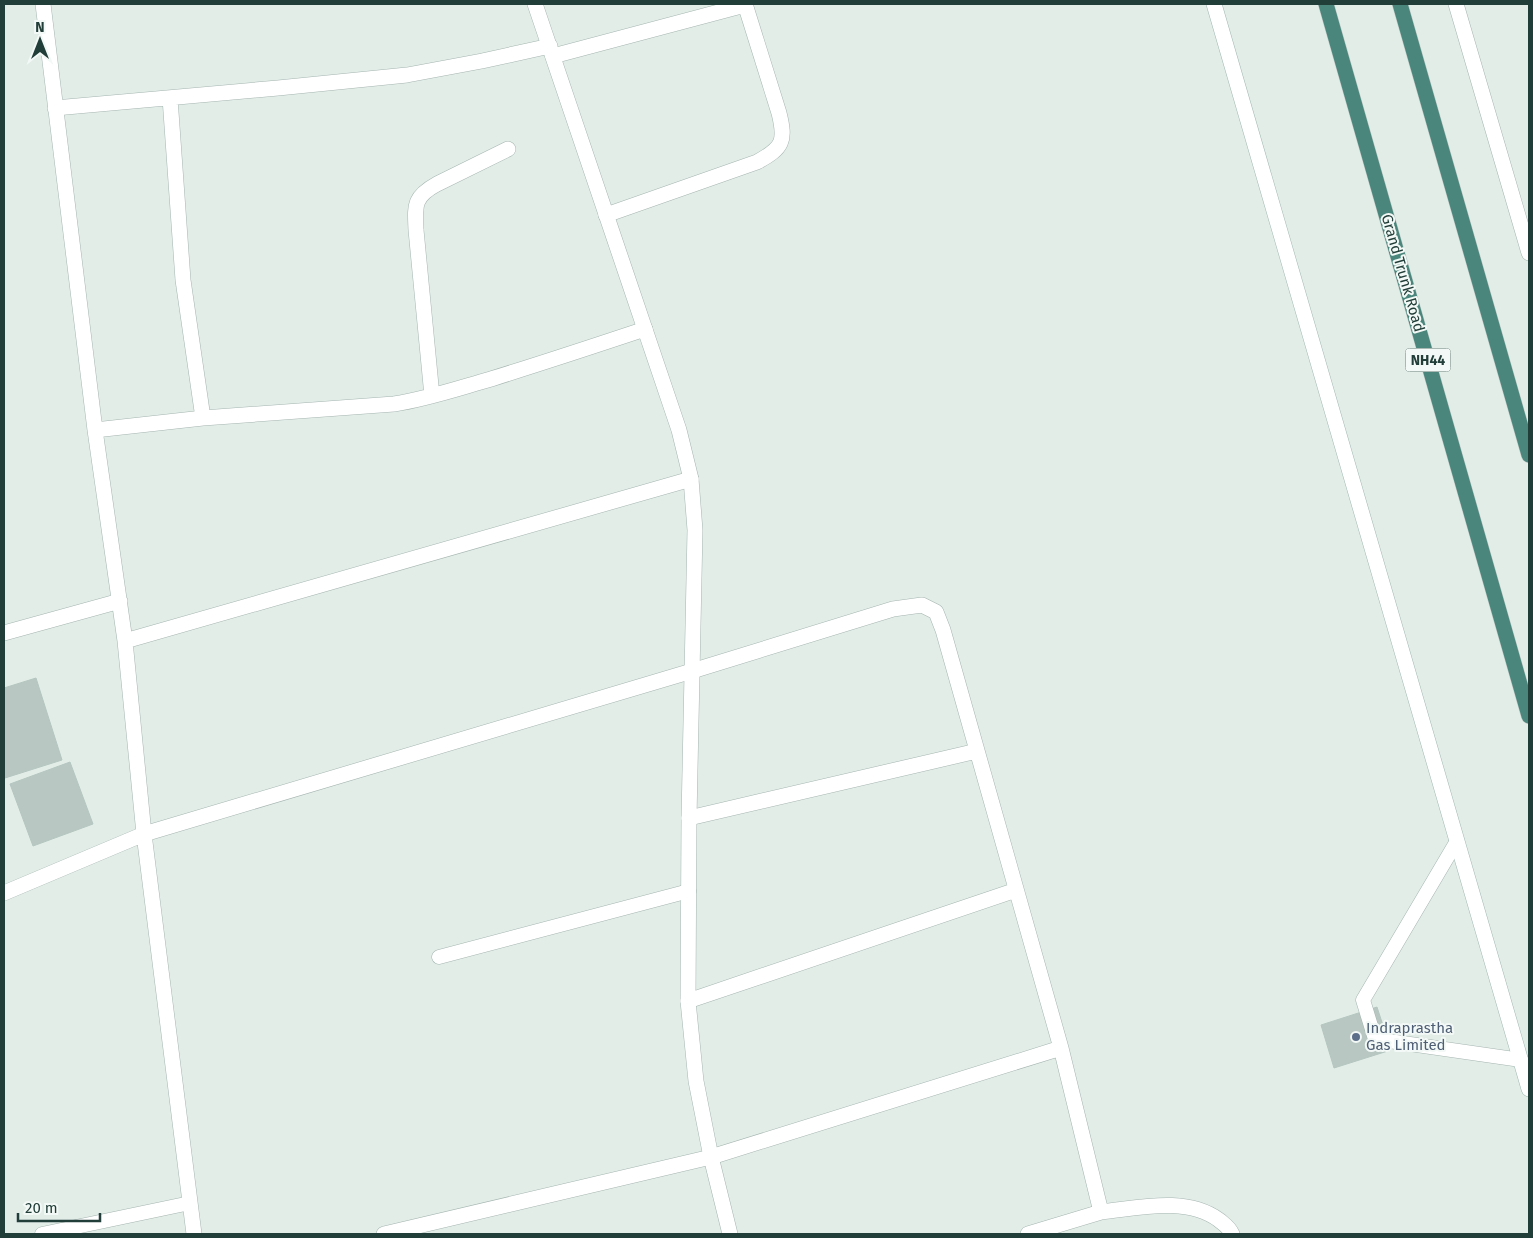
<svg xmlns="http://www.w3.org/2000/svg" width="1533" height="1238" font-family="'Fira Sans',sans-serif">
  <style>
    .building { fill: #b8c7c2; stroke: #b5c6c0 }
    .lines { fill: none; stroke-linecap: round; stroke-linejoin: round }
    .service-casing { stroke: #a5b5b0; stroke-width: 15 }
    .minor-casing { stroke: #a5b5b0; stroke-width: 16 }
    .tertiary-casing { stroke: #a5b5b0; stroke-width: 16 }
    .secondary-casing { stroke: #a1b8b1; stroke-width: 16 }
    .trunk-casing { stroke: #c1c9c7; stroke-width: 16 }
    .service { stroke: #fff; stroke-width: 14 }
    .minor { stroke: #fff; stroke-width: 15 }
    .tertiary { stroke: #fff; stroke-width: 15 }
    .secondary { stroke: #fff; stroke-width: 15 }
    .trunk { stroke: #4a867b; stroke-width: 15 }
    .service-dot { fill: #5c6f8a; stroke: #f3f9f6; stroke-width: 2 }
    .labels { text-anchor: middle; dominant-baseline: central; stroke-width: 4; stroke-linejoin: round; paint-order: stroke }
    .shield { fill: #f3f9f6; stroke: #617671; stroke-width: 1 }
    .shield-label { font-size: 14px; font-weight: bold; fill: #223e38 }
    .street-label { font-size: 15px; fill: #223e38; stroke: #f3f9f6 }
    .service-label { font-size: 15px; fill: #4e5e75; stroke: #f3f9f6; text-anchor: start }
  </style>
  <rect width="100%" height="100%" fill="#e2ede8"/>
  <!-- building -->
  <path class="building" d="M36,678L62,760L5,778L4,774V688Z
    M70,762L93,824L33,846L10,784Z
    M1377,1007L1391,1050L1334,1068L1321,1025Z"/>
  <g class="lines">
    <defs>
      <path id="service" d="M1457,841L1363,1000L1375,1039L1521,1060
        M439,957L689,891
        M42,1234L190,1203"/>
      <path id="minor" d="M43,4L95,430L125,641L144,834L194,1234
        M553,56L745,5
        M170,98L183,280L203,418
        M55,108L278,88L407,75L482,61L550,46
        M606,215L757,162C783,148 786,141 779,113L745,4
        M432,396L416,230C415,206 413,197 437,184L508,149
        M95,430L203,418L394,404C427,399 459,388 491,379C542,363 594,346 645,329
        M4,633L120,601
        M125,641L691,479
        M689,818L977,751
        M4,893L144,834L692,671L893,609L922,605L936,612L943,630L1061,1048L1101,1212L1028,1234
        M688,1001L1016,890
        M1101,1212C1139,1208 1186,1196 1219,1220C1225,1225 1229,1227 1232,1234
        M384,1234L711,1157L1061,1048"/>
      <path id="tertiary" d="M535,4L679,430L691,479L695,530L689,818L688,1001L696,1081L711,1157L730,1234
        M1456,4L1529,253"/>
      <path id="secondary" d="M1214,4L1529,1089"/>
      <path id="trunk" d="M1326,4L1529,716
        M1400,4L1529,455"/>
    </defs>
    <!-- service casing -->
    <use href="#service" class="service-casing"/>
    <!-- minor casing -->
    <use href="#minor" class="minor-casing"/>
    <!-- tertiary casing -->
    <use href="#tertiary" class="tertiary-casing"/>
    <!-- secondary casing -->
    <use href="#secondary" class="secondary-casing"/>
    <!-- trunk casing -->
    <use href="#trunk" class="trunk-casing"/>
    <!-- service -->
    <use href="#service" class="service"/>
    <!-- minor -->
    <use href="#minor" class="minor"/>
    <!-- tertiary -->
    <use href="#tertiary" class="tertiary"/>
    <!-- secondary -->
    <use href="#secondary" class="secondary"/>
    <!-- trunk -->
    <use href="#trunk" class="trunk"/>
  </g>
  <!-- markers -->
  <circle class="service-dot" cx="1356" cy="1037" r="5"/>
  <g class="labels">
    <!-- shield labels -->
    <rect class="shield" x="1405.5" y="348.5" width="45" height="23" rx="4"/>
    <g class="shield-label">
      <text x="1428" y="360">NH44</text>
    </g>
    <!-- street labels -->
    <g class="street-label">
      <text transform="translate(1403 273) rotate(74)">Grand Trunk Road</text>
    </g>
    <!-- service labels -->
    <g class="service-label">
      <text x="1366" y="1028">Indraprastha<tspan x="1366" dy="17">Gas Limited</tspan></text>
    </g>
  </g>
  <!-- border -->
  <rect width="1533" height="1238" fill="none" stroke="#223e38" stroke-width="10"/>
  <!-- north arrow -->
  <g transform="translate(40 40)" stroke="#f3f9f6" stroke-width="4" paint-order="stroke">
  <path d="M0-4L9 19L0 12L-9 19Z" fill="#223e38"/>
  <text y="-8" font-size="14" font-weight="bold" text-anchor="middle" fill="#223e38">N</text>
  </g>
  <!-- scale -->
  <path d="M18 1213v8h82v-8" fill="none" stroke="#223e38" stroke-width="2.5"/>
  <text x="25" y="1213" font-size="15" fill="#223e38" stroke="#f3f9f6" stroke-width="4" paint-order="stroke">20 m</text>
</svg>
